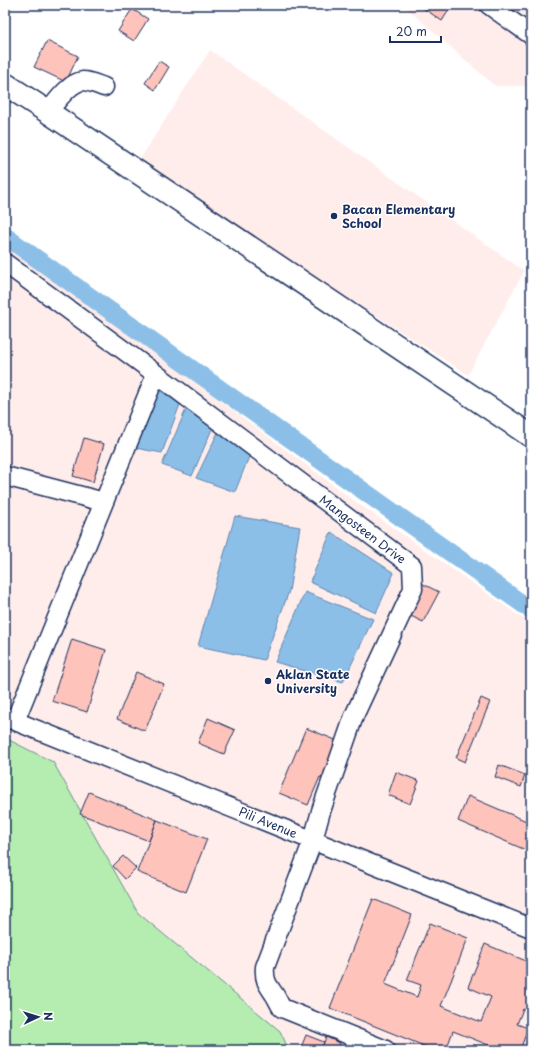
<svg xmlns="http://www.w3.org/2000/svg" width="536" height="1055" font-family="'Playpen Sans',sans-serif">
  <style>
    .built { fill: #ffedeb }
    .green { fill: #b5edb1; stroke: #688e88 }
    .water { fill: #8cbfe8; stroke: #5f85b1 }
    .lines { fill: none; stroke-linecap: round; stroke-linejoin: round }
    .canal { stroke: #8cbfe8; stroke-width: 18 }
    .building { fill: #fec3bb; stroke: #1b2f5e }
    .minor-casing { stroke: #1b2f5e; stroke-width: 21 }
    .major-casing { stroke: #1b2f5e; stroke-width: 25 }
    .minor { stroke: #fff; stroke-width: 18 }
    .major { stroke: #fff; stroke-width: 22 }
    .poi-dot { fill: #1b2f5e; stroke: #fff; stroke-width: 1.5 }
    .labels { text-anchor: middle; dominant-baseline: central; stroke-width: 3; stroke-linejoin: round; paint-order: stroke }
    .poi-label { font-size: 12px; font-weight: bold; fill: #1b2f5e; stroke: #fff; text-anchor: start }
    .street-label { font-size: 12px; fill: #1b2f5e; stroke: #fff }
  </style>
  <rect width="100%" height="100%" fill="#fff"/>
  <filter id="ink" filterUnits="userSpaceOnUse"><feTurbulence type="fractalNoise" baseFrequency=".025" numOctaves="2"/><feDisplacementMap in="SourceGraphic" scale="8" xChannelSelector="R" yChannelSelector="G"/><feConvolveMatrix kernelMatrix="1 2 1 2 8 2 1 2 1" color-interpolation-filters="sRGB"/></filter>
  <g filter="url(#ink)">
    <!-- built -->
    <path class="built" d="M403,5H531V86H495Z
      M210,50L524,271L468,375L138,162Z
      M5,245L163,358L352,499L531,624V1050H289L280,1031L138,913L53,762L5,738Z"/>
    <!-- green -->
    <path class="green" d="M5,738L53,762L138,913L280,1031L289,1050H5Z"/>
    <!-- water -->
    <path class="water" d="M156,378L182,399L162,453L130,447Z
      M190,400L215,422L192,476L162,465Z
      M220,428L252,449L235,492L196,478Z
      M235,516L300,527L289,591L264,660L198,646Z
      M331,532L394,573L376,613L310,582Z
      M305,592L373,619L343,682L275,662Z"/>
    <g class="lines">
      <!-- canal -->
      <path class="canal" d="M5,236L531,610"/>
    </g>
    <!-- building -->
    <path class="building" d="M419,5H452L442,21Z
      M132,9L148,19L134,41L118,31Z
      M47,41L78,56L66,82L34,67Z
      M159,61L169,67L155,90L145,83Z
      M84,438L104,444L93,482L73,476Z
      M421,583L439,592L423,622L405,613Z
      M72,639L106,650L87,712L52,701Z
      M136,672L164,684L145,731L117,719Z
      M481,698L490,702L465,762L456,758Z
      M208,718L235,730L224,754L198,743Z
      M306,728L338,741L323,778L320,777L308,805L279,793Z
      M499,765L525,775L521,787L495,777Z
      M396,772L419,781L410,804L388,795Z
      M89,792L157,820L149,841L80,814Z
      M468,796L531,823V845L528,851L458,821Z
      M157,820L207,839L186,892L137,872Z
      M123,856L136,868L125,879L113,866Z
      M373,899L412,915L385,984L417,997L421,985L407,980L430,923L468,938L441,1006L481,1022L491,997L468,987L485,944L531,963V1013L523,1009L517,1024L528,1028L520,1050H501L453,1031L446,1050H434L330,1008Z
      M306,1035L324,1042L321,1050H300Z
      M326,1037L340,1043L338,1050H321Z"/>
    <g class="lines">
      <defs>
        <path id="minor" d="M489,5L531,35
          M48,112C56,102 70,82 83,81C90,81 98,85 104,87
          M5,263L156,374L412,566L413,589L354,716L321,811L313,840L265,967C264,980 267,984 274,994C277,998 279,1004 282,1008L386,1050
          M5,476L104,502
          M5,717L531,928
          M15,721L156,374"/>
        <path id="major" d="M5,84L48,112L531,436"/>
      </defs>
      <!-- minor casing -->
      <use href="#minor" class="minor-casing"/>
      <!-- major casing -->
      <use href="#major" class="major-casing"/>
      <!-- minor -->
      <use href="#minor" class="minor"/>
      <!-- major -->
      <use href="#major" class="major"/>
    </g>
  </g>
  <!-- markers -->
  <g class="poi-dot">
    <circle cx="334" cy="216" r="4"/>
    <circle cx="268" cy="681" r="4"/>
  </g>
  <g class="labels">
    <!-- poi labels -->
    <g class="poi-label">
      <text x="342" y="209">Bacan Elementary<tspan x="342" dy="14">School</tspan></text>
      <text x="276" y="674">Aklan State<tspan x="276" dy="14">University</tspan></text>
    </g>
    <!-- street labels -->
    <g class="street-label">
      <text transform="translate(363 529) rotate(37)">Mangosteen Drive</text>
      <text transform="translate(268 822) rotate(22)">Pili Avenue</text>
    </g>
  </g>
  <!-- margin -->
  <rect width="536" height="1055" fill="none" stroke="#fff" stroke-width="20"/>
  <rect x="10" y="10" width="516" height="1035" fill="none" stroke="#1b2f5e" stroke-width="1.5" filter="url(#ink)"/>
  <!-- north arrow -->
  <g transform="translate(38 1017) rotate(86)" stroke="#ffffff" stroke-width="3" paint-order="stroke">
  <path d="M0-3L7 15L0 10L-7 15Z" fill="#1b2f5e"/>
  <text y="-6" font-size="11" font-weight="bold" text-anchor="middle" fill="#1b2f5e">N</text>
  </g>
  <!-- scale -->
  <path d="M390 36v6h51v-6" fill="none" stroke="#1b2f5e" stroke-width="2"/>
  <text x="396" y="36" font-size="12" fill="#1b2f5e" stroke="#ffffff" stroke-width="3" paint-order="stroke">20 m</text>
</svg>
